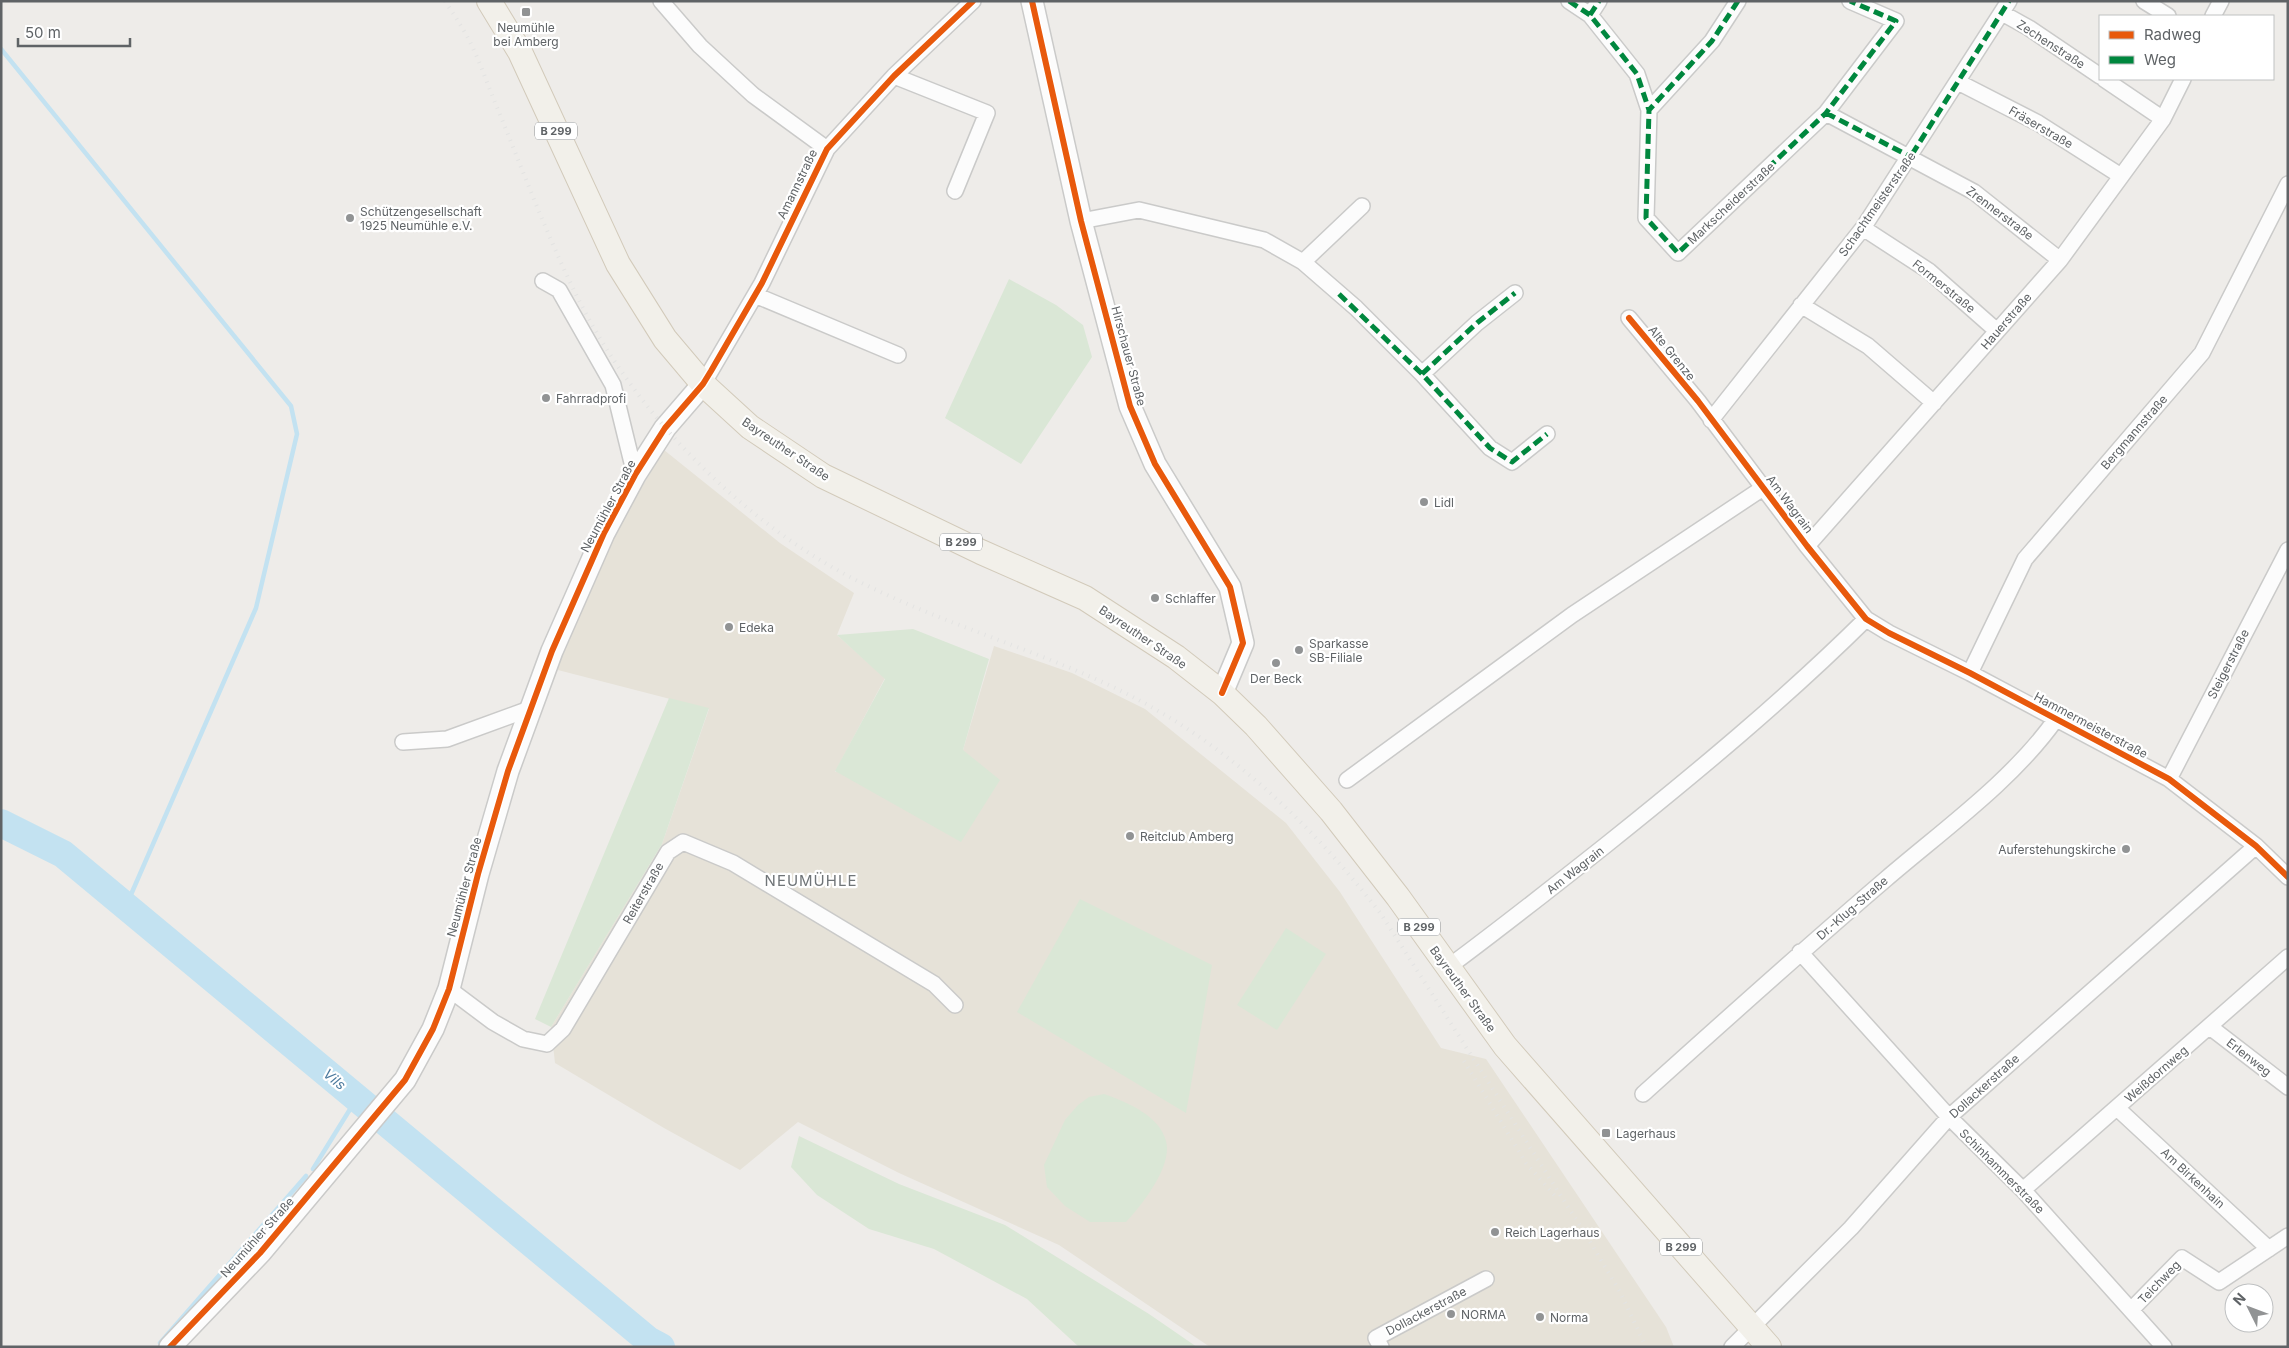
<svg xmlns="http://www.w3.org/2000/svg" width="2289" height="1348" font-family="Inter,sans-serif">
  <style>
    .commercial { fill: #e6e2d8 }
    .green { fill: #dae7d6 }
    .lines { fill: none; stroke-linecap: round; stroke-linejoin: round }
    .stream { stroke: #c3e2f1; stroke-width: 4.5 }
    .river { stroke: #c3e2f1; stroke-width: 28 }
    .street-casing { stroke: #cacac9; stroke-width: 18 }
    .secondary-casing { stroke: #cacac9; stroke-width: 24 }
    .primary-casing { stroke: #d2caba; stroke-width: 26 }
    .street { stroke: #fcfcfc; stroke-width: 15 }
    .secondary { stroke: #fcfcfc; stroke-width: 21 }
    .primary { stroke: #f2f0ea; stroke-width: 24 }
    .rail { stroke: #e3e3e2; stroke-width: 4; stroke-dasharray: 1 6; stroke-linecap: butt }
    .quiet { stroke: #00873e; stroke-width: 5; stroke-dasharray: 10 5; stroke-linecap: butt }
    .cycleway-casing { stroke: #fff; stroke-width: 9 }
    .cycleway { stroke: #e8590c; stroke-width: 6 }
    .poi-dot { fill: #919394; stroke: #fff; stroke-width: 2 }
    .labels { text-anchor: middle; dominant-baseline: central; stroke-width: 4.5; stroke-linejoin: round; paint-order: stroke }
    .shield { fill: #fff; stroke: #8f9294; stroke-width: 1 }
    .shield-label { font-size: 11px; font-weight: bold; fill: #5f6366 }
    .poi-label { font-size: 12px; fill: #5f6366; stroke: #fff; text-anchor: start }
    .street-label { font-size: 12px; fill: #5f6366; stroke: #fff }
    .water-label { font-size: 14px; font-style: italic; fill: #4c7a9e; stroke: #fff }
    .quarter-label { font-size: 15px; letter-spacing: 1px; fill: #707578; stroke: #fff }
  </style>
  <rect width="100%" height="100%" fill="#eeece9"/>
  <!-- commercial -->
  <path class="commercial" d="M664,450L780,543L854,593L837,635L885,678L835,772L963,750L994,646L1072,673L1145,709L1286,823L1340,892L1441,1048L1486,1059L1666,1327L1674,1347H1210L1059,1245L899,1173L798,1122L740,1170L664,1128L555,1063L551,1027L662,844L709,709L554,669L619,525Z"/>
  <!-- green -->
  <path class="green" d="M1009,279L1056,305L1083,325L1092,357L1021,464L945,418Z
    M913,629L989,659L963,750L1000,780L961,842L835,771L885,679L837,635Z
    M669,698L709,708L662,844L551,1027L535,1019Z
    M1080,899L1212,965L1186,1113L1017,1012Z
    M1286,928L1326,954L1277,1030L1237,1005Z
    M1104,1094C1127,1102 1160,1116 1166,1141C1173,1166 1142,1205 1126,1222H1090L1065,1206L1047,1187L1044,1165L1065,1120L1078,1105L1089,1097Z
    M799,1136L899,1184L1005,1225L1149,1314L1197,1347H1079L1027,1299L934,1249L869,1229L817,1195L791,1167Z"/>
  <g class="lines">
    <!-- stream -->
    <path class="stream" d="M1,49L291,406L297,434L256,608L126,906
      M313,1169L357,1098
      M160,1343L306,1176"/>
    <!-- river -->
    <path class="river" d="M1,823L63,854L648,1340L661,1347"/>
    <defs>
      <path id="street" d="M661,1L700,46L753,95L827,149
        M1569,1L1590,15L1637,74L1649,110
        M1738,1L1712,41L1649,110L1646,218L1678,253L1826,113L1896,21L1850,1
        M2144,1L2168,16
        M2002,13L2029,28L2100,76
        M1590,15L1599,1
        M2213,16L2221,1
        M894,76L987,113L955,191
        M2104,79L2163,119
        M1958,82L2038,123L2121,176
        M1826,113L1974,192L2060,260
        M1081,221L1139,210L1264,240L1303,262L1356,308L1422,374L1490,448L1512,462L1547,434
        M1863,228L1929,271L1997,331
        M1303,262L1362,206
        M543,281L559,290L613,385L635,475
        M755,295L898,355
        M1801,305L1868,346L1934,403
        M1629,318L1698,401L1807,546L1866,619L1889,633L1970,673L2169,779L2256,846L2288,877
        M1422,374L1477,323L1515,293
        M703,384L762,283L827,149L894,76L973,1
        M1711,420L1863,228L2009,1
        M1807,546L2060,260L2163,119L2183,79
        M1970,673L2025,559L2202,353L2288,184
        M403,742L447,739L532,708
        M2169,779L2288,550
        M1347,780L1572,615L1763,488
        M1800,952L1949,1117L2023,1190L2164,1347
        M1447,968C1501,928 1553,887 1606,845C1696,773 1784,700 1866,619
        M449,989L493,1022L523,1039L547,1044L563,1029L668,852L683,842L733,863L934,984L955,1005
        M2210,1027L2288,1087
        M1643,1094C1723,1022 1804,949 1886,879C1943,830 2013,780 2056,719
        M2117,1108L2269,1249
        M2023,1190L2288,957
        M2131,1310L2182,1258L2219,1282L2288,1236
        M1381,1347L1376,1338L1486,1279
        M1732,1347L1851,1228L1949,1117L2256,846"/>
      <path id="secondary" d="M1032,1L1081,221L1130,406L1155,464L1230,587L1243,643L1222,693
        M170,1347L260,1253L405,1080L433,1029L449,989L478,874L508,771L552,651L604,533L635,475L665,428L703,384"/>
      <path id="primary" d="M489,1L520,52L618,264L665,339L703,384L750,427L823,476L981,552L1085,598L1176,657L1222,693L1256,726L1331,811L1398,897L1505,1046L1769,1347"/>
    </defs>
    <!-- street casing -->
    <use href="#street" class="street-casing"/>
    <!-- secondary casing -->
    <use href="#secondary" class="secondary-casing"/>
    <!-- primary casing -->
    <use href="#primary" class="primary-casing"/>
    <!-- street -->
    <use href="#street" class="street"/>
    <!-- secondary -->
    <use href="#secondary" class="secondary"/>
    <!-- primary -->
    <use href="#primary" class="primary"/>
    <!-- rail -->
    <path class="rail" d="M445,1C454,15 463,28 470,42C481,64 489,89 499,112C522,169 544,227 570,282C606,359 657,426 720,484C761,522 815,561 866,585C941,622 1023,646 1100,681C1216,733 1304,815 1381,914L1586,1235L1620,1292L1646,1347
      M1464,1061L1526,1163L1555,1196"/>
    <!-- quiet -->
    <path class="quiet" d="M1569,1L1590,15L1637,74L1649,110
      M1738,1L1712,41L1649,110L1646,218L1678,253L1826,113L1896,21L1850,1
      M1590,15L1599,1
      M1826,113L1911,157
      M1904,167L2009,1
      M1339,294L1422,374L1490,448L1512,462L1547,434
      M1422,374L1477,323L1515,293"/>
    <defs>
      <path id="cycleway" d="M1032,1L1081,221L1130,406L1155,464L1230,587L1243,643L1222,693
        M1629,318L1698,401L1807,546L1866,619L1889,633L1970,673L2169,779L2256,846L2288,877
        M170,1347L260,1253L405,1080L433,1029L449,989L478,874L508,771L552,651L604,533L635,475L665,428L703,384L711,371L762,283L827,149L894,76L973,1"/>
    </defs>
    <!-- cycleway casing -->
    <use href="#cycleway" class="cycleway-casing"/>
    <!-- cycleway -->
    <use href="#cycleway" class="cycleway"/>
  </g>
  <!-- markers -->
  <g class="poi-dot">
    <rect x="521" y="7" width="10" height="10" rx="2.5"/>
    <circle cx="350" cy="218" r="5"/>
    <circle cx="546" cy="398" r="5"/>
    <circle cx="1424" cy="502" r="5"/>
    <circle cx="1155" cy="598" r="5"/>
    <circle cx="729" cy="627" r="5"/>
    <circle cx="1299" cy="650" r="5"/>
    <circle cx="1276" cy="663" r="5"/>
    <circle cx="1130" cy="836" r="5"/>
    <circle cx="2126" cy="849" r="5"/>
    <rect x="1601" y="1128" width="10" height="10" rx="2.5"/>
    <circle cx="1495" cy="1232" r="5"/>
    <circle cx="1451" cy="1314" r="5"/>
    <circle cx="1540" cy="1317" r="5"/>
  </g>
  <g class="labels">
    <!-- shield labels -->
    <g class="shield">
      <rect x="535" y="122.5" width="42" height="17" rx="4"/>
      <rect x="940" y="533.5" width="42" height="17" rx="4"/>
      <rect x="1398" y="918.5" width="42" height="17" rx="4"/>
      <rect x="1660" y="1238.5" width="42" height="17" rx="4"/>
    </g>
    <g class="shield-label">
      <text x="556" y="131">B 299</text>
      <text x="961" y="542">B 299</text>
      <text x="1419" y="927">B 299</text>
      <text x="1681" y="1247">B 299</text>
    </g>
    <!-- poi labels -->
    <g class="poi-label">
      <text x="526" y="27" text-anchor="middle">Neumühle<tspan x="526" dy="14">bei Amberg</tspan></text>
      <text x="360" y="211">Schützengesellschaft<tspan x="360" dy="14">1925 Neumühle e.V.</tspan></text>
      <text x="556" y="398">Fahrradprofi</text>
      <text x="1434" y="502">Lidl</text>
      <text x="1165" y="598">Schlaffer</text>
      <text x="739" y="627">Edeka</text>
      <text x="1309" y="643">Sparkasse<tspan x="1309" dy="14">SB-Filiale</tspan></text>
      <text x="1276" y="678" text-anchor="middle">Der Beck</text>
      <text x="1140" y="836">Reitclub Amberg</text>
      <text x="2116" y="849" text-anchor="end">Auferstehungskirche</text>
      <text x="1616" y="1133">Lagerhaus</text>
      <text x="1505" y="1232">Reich Lagerhaus</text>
      <text x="1461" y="1314">NORMA</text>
      <text x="1550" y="1317">Norma</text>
    </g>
    <!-- street labels -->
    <g class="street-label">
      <text transform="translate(2051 44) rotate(33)">Zechenstraße</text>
      <text transform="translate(2041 127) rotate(30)">Fräserstraße</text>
      <text transform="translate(797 184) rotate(-64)">Amannstraße</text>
      <text transform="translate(1731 203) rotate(-43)">Markscheiderstraße</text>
      <text transform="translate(1877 204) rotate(-55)">Schachtmeisterstraße</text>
      <text transform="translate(2000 213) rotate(37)">Zrennerstraße</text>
      <text transform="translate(1944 286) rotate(39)">Formerstraße</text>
      <text transform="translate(2006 321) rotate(-49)">Hauerstraße</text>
      <text transform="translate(1672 353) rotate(51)">Alte Grenze</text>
      <text transform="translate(1129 356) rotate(75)">Hirschauer Straße</text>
      <text transform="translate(2134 432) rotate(-49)">Bergmannstraße</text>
      <text transform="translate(786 449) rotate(34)">Bayreuther Straße</text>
      <text transform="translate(1790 504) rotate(53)">Am Wagrain</text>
      <text transform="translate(608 506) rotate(-62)">Neumühler Straße</text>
      <text transform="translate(1143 637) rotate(34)">Bayreuther Straße</text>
      <text transform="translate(2228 664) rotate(-63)">Steigerstraße</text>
      <text transform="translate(2091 725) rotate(28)">Hammermeisterstraße</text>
      <text transform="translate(1575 870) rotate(-38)">Am Wagrain</text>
      <text transform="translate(464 887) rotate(-75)">Neumühler Straße</text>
      <text transform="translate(643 893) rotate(-60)">Reiterstraße</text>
      <text transform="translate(1852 908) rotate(-41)">Dr.-Klug-Straße</text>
      <text transform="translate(1463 989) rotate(54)">Bayreuther Straße</text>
      <text transform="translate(2249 1057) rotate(38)">Erlenweg</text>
      <text transform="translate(2156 1074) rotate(-41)">Weißdornweg</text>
      <text transform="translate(1984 1086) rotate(-42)">Dollackerstraße</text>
      <text transform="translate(2002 1171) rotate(45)">Schinhammerstraße</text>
      <text transform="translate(2193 1178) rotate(43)">Am Birkenhain</text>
      <text transform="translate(257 1237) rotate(-48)">Neumühler Straße</text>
      <text transform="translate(2159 1282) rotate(-46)">Teichweg</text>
      <text transform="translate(1426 1311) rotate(-28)">Dollackerstraße</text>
    </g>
    <!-- water labels -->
    <g class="water-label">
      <text transform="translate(335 1079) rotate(40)">Vils</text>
    </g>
    <!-- quarter labels -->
    <g class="quarter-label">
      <text x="811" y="880">NEUMÜHLE</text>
    </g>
  </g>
  <!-- border -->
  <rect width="2289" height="1348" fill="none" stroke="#5f6366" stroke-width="5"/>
  <!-- legend -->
  <rect x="2099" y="15" width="175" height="65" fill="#ffffff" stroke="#bfc1c2"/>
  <rect x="2109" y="31" width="25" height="8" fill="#e8590c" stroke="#bfc1c2"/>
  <text x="2144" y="40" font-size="15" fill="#5f6366">Radweg</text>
  <rect x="2109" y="56" width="25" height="8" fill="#00873e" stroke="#bfc1c2"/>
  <text x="2144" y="65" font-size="15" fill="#5f6366">Weg</text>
  <!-- north arrow -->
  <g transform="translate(2249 1308) rotate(312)"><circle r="24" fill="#ffffff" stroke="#bfc1c2"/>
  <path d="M0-4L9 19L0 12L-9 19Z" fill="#919394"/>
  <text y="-8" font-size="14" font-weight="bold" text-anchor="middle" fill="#5f6366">N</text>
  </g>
  <!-- scale -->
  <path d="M18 38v8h112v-8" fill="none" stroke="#5f6366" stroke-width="2.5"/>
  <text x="25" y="38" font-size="15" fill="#5f6366" stroke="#ffffff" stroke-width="4" paint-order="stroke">50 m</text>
</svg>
